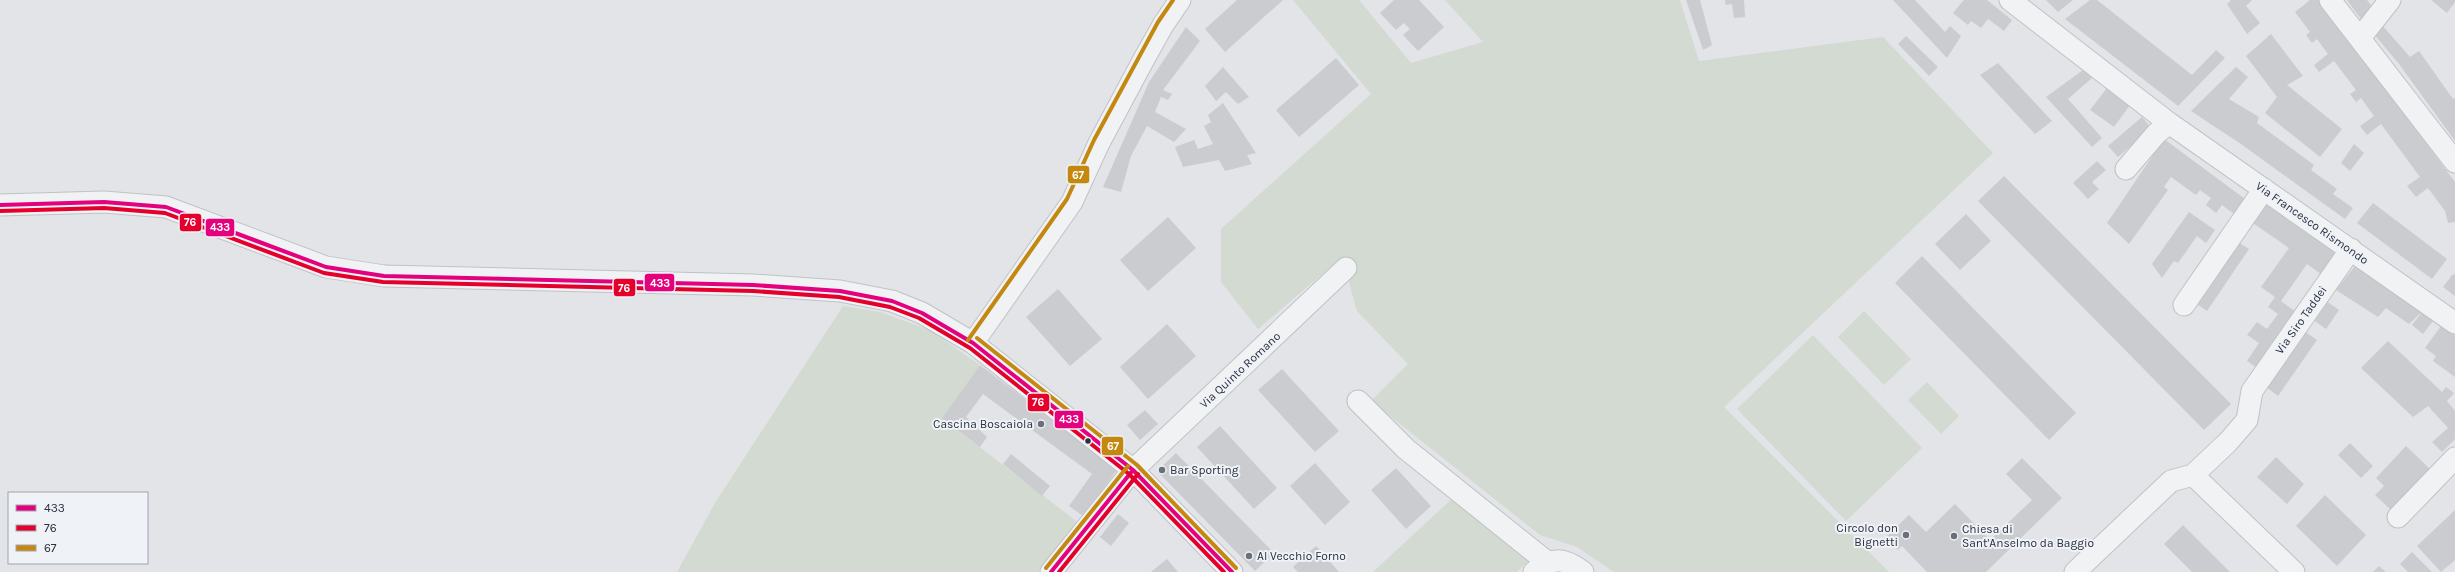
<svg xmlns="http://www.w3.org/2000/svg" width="2455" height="572" font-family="Karla,sans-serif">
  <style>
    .green { fill: #d2dad2 }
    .building { fill: #cacccf }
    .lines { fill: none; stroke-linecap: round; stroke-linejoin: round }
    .minor-casing { stroke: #c0c2c5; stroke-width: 23 }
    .minor { stroke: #f1f2f4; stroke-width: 21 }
    .bus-1-casing { stroke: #eff2f6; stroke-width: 7 }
    .bus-2-casing { stroke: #eff2f6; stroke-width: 7 }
    .bus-3-casing { stroke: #eff2f6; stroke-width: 7 }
    .bus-1 { stroke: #e5007d; stroke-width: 4 }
    .bus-2 { stroke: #e4002b; stroke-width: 4 }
    .bus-3 { stroke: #c48810; stroke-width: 4 }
    .poi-dot { fill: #6a6f7a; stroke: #eff2f6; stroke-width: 1.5 }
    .bus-dot { fill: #29303f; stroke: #eff2f6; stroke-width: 1.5 }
    .labels { text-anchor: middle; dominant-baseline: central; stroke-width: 4; stroke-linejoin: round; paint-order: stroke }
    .street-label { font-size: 12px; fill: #29303f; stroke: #eff2f6 }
    .poi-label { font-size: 12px; fill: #29303f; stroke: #eff2f6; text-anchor: start }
    .line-badge { stroke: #eff2f6; stroke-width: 1.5 }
    .badge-label { font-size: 11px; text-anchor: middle; font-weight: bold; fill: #fff }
  </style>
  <rect width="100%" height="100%" fill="#e2e4e7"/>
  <!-- green -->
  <path class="green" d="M1293,0H1359L1411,63L1483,42L1445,0H1680L1699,61L1883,37L1993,153L1724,407L1889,572H1614L1577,547L1540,535L1371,401L1408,364L1357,311L1348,279L1334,264L1258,329L1221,282V229L1371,94Z
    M843,306L880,312L930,330L980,365L942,418L1080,524L1040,572H677L715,503Z
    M1864,311L1911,359L1884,385L1838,337Z
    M1813,335L1922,448L1846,521L1737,409Z
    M1927,382L1959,416L1941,434L1908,400Z
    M1454,497L1529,560L1517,572H1373Z"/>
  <!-- building -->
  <path class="building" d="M1237,0H1283L1225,52L1205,29Z
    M1394,0H1419L1444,27L1418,51L1403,35L1410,29L1404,23L1396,30L1380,13Z
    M1686,0H1700L1712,45L1703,50Z
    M1725,0H1744L1745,17L1734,18L1732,4L1726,5Z
    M1893,0H1915L1945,32L1950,26L1961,36L1947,58Z
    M1964,0H1987L2012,20L2004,31L1988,19L1981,28L1971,21L1968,25L1953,13Z
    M2046,0H2073L2058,12Z
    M2090,0H2097L2192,75L2216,50L2225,58L2178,106L2065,19Z
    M2231,0H2252L2246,6L2260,23L2247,34L2227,4Z
    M2310,0H2319L2455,182V222L2448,223L2445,211L2428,188L2416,197L2407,186L2420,177L2381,124L2367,135L2360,126L2374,116L2361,98L2356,102L2350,94L2356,90L2334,61L2319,72L2314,65L2328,54L2317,39L2312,43L2306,35L2310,32L2295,12Z
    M2347,0H2367L2374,9L2363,22Z
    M2431,0H2455V2L2447,13Z
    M2382,25L2410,57L2419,51L2453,99L2455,98V141L2399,64L2373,33Z
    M1186,27L1200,41L1163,90L1172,94L1168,100L1161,97L1155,112L1186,129L1174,142L1147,126L1131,156L1121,192L1103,187L1149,82Z
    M2271,34L2303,76L2287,85L2342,129L2320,157L2265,113L2277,97L2246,56Z
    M1906,36L1938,67L1929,76L1898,44Z
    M1336,58L1359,85L1299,137L1276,110Z
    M1998,63L2052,121L2035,134L1980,75Z
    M1223,67L1249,97L1238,104L1226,92L1216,101L1205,86Z
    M2236,67L2248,77L2229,99L2259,117L2257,123L2314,165L2311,170L2337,189L2333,194L2353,208L2345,219L2241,144L2191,111Z
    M2083,70L2092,78L2068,99L2102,138L2092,147L2046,97Z
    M2107,88L2130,105L2114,127L2090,110Z
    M1223,103L1256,153L1247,155L1252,164L1225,171L1219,160L1183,167L1175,147L1194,140L1198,149L1213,144L1204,126L1211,122L1208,115Z
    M2142,117L2151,128L2118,157L2108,146Z
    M2164,139L2245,199L2234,214L2222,205L2216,213L2206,205L2211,198L2200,190L2196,195L2171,177L2164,187L2168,190L2129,244L2107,223Z
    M2354,144L2364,153L2350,171L2341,163Z
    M2097,161L2106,170L2092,182L2099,189L2088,199L2073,183Z
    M2004,176L2231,404L2204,430L1978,201Z
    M2264,201L2338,253L2322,275L2307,264L2281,301L2296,312L2257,368L2247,361L2259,343L2247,335L2257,322L2267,329L2278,314L2268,307L2275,297L2261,287L2289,248L2250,221Z
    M2373,203L2447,259L2432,279L2357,223Z
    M2189,212L2215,230L2206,243L2197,236L2178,263L2174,261L2162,278L2152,264Z
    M1966,214L1991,241L1960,270L1935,244Z
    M1168,217L1196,248L1148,291L1120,260Z
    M2238,242L2249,249L2207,311L2197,304Z
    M1922,256L2076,413L2049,440L1895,283Z
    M2355,266L2423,311L2433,321L2423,334L2412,325L2423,311L2409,324L2386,308L2378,317L2336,290Z
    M2453,274L2455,275V296L2443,287Z
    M1058,289L1102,339L1070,366L1026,317Z
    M2326,301L2339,310L2326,329L2312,319Z
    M1167,324L1196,356L1148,399L1120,367Z
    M2441,326L2455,335V377L2433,361L2436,356L2425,348Z
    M2304,331L2317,340L2278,396L2265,386Z
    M2388,341L2442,392L2446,387L2454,393L2447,401L2455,411V439L2442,452L2432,442L2448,428L2428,406L2413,417L2361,368Z
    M980,365L1117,470L1083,516L1069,506L1092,474L983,394L966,417L987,437L980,447L942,418Z
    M1282,369L1339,431L1315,452L1258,390Z
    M1145,410L1158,424L1140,440L1127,425Z
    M1220,426L1277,488L1254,509L1197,447Z
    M2350,443L2373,466L2361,478L2338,455Z
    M2406,446L2431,470L2391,510L2375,495L2384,486L2376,478Z
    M1176,453L1274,553L1255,571L1157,471Z
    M1011,454L1050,486L1042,496L1003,464Z
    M2276,457L2304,484L2287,504L2257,477Z
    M2022,458L2062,498L1986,572H1927L1902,546L1898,550L1886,537L1909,515L1926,532L1955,504L1990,540L2032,500L2006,474Z
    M1315,463L1350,502L1325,525L1290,486Z
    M1396,468L1431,506L1406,529L1371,490Z
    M2325,495L2366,535L2337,566L2296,526Z
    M2455,510V560L2441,572L2417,546Z
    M1118,514L1129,523L1111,546L1100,537Z
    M2183,525L2230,572H2192L2164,544Z
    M1316,546L1339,572H1298L1293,567Z
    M2412,552L2432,572H2408L2400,564Z
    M1167,559L1178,572H1151Z
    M2379,566L2386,572H2373Z"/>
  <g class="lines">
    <defs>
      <path id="minor" d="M2010,0L2169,123L2455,323
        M2330,0L2455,162
        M2360,38L2390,0
        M2126,169L2156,134L2169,123
        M0,205L104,202L166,207L326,267L384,276L753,285L840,291L892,301L922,313L973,343L1133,470L1232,572
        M2184,305L2264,189
        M973,343L1072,202L1099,143L1144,59L1163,25L1180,0
        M1358,401L1406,449L1547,562
        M2193,475L2294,572
        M2398,517L2455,458
        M1051,572L1133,470L1346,268
        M1534,572C1554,557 1563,557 1583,572
        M2075,572L2171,481L2193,475L2228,442L2247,420L2252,391L2351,249"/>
    </defs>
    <!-- minor casing -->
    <use href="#minor" class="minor-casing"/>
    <!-- minor -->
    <use href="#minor" class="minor"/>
    <defs>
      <path id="bus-1" d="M0,205L104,202L166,207L326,267L384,276L753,285L840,291L892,301L922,313L973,343L1133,470L1232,572
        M1051,572L1133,470"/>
      <path id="bus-2" d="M0,211L104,208L165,213L324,273L383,282L753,291L839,297L890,307L919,318L970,348L1129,474L1224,572
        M1059,572L1138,474"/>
      <path id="bus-3" d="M977,338L1137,465L1236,568
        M968,340L1067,199L1094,140L1158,22L1173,0
        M1046,568L1128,466"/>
    </defs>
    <!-- bus-1 casing -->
    <use href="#bus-1" class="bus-1-casing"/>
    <!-- bus-2 casing -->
    <use href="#bus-2" class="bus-2-casing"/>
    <!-- bus-3 casing -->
    <use href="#bus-3" class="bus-3-casing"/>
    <!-- bus-1 -->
    <use href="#bus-1" class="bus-1"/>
    <!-- bus-2 -->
    <use href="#bus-2" class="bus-2"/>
    <!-- bus-3 -->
    <use href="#bus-3" class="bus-3"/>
  </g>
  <!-- markers -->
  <g class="poi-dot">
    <circle cx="1041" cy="424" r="4"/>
    <circle cx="1162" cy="470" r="4"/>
    <circle cx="1906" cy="535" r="4"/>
    <circle cx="1954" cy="536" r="4"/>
    <circle cx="1249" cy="556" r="4"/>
  </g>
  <circle class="bus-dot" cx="1088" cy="441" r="3.5"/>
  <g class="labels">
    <!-- street labels -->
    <g class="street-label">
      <text transform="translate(2312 223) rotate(35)">Via Francesco Rismondo</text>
      <text transform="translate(2301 320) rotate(-55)">Via Siro Taddei</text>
      <text transform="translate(1240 370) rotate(-43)">Via Quinto Romano</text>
    </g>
    <!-- poi labels -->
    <g class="poi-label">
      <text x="1033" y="424" text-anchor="end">Cascina Boscaiola</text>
      <text x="1170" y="470">Bar Sporting</text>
      <text x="1898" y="528" text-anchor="end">Circolo don<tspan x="1898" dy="14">Bignetti</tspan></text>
      <text x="1962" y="529">Chiesa di<tspan x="1962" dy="14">Sant'Anselmo da Baggio</tspan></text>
      <text x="1257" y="556">Al Vecchio Forno</text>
    </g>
  </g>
  <g class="line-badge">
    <rect x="1067" y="165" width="23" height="19" rx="4" fill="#c48810"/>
    <rect x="179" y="213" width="23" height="19" rx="4" fill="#e4002b"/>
    <rect x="205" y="218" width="30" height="19" rx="4" fill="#e5007d"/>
    <rect x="644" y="273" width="31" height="19" rx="4" fill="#e5007d"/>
    <rect x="613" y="278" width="23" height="19" rx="4" fill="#e4002b"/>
    <rect x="1027" y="393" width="23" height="19" rx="4" fill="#e4002b"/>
    <rect x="1054" y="410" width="30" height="19" rx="4" fill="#e5007d"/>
    <rect x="1101" y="436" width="23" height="20" rx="4" fill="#c48810"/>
  </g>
  <g class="badge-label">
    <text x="1078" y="179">67</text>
    <text x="190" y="226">76</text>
    <text x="220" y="231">433</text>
    <text x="660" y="287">433</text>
    <text x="624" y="292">76</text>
    <text x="1038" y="406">76</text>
    <text x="1069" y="423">433</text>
    <text x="1113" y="450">67</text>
  </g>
  <!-- legend -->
  <rect x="8" y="492" width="140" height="72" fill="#eff2f6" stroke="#a0a4ad"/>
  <rect x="16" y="505" width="20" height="6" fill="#e5007d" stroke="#a0a4ad"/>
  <text x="44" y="512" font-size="12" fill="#29303f">433</text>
  <rect x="16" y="525" width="20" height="6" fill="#e4002b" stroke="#a0a4ad"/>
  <text x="44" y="532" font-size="12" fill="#29303f">76</text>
  <rect x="16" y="545" width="20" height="6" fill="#c48810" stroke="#a0a4ad"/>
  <text x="44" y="552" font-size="12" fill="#29303f">67</text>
</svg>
